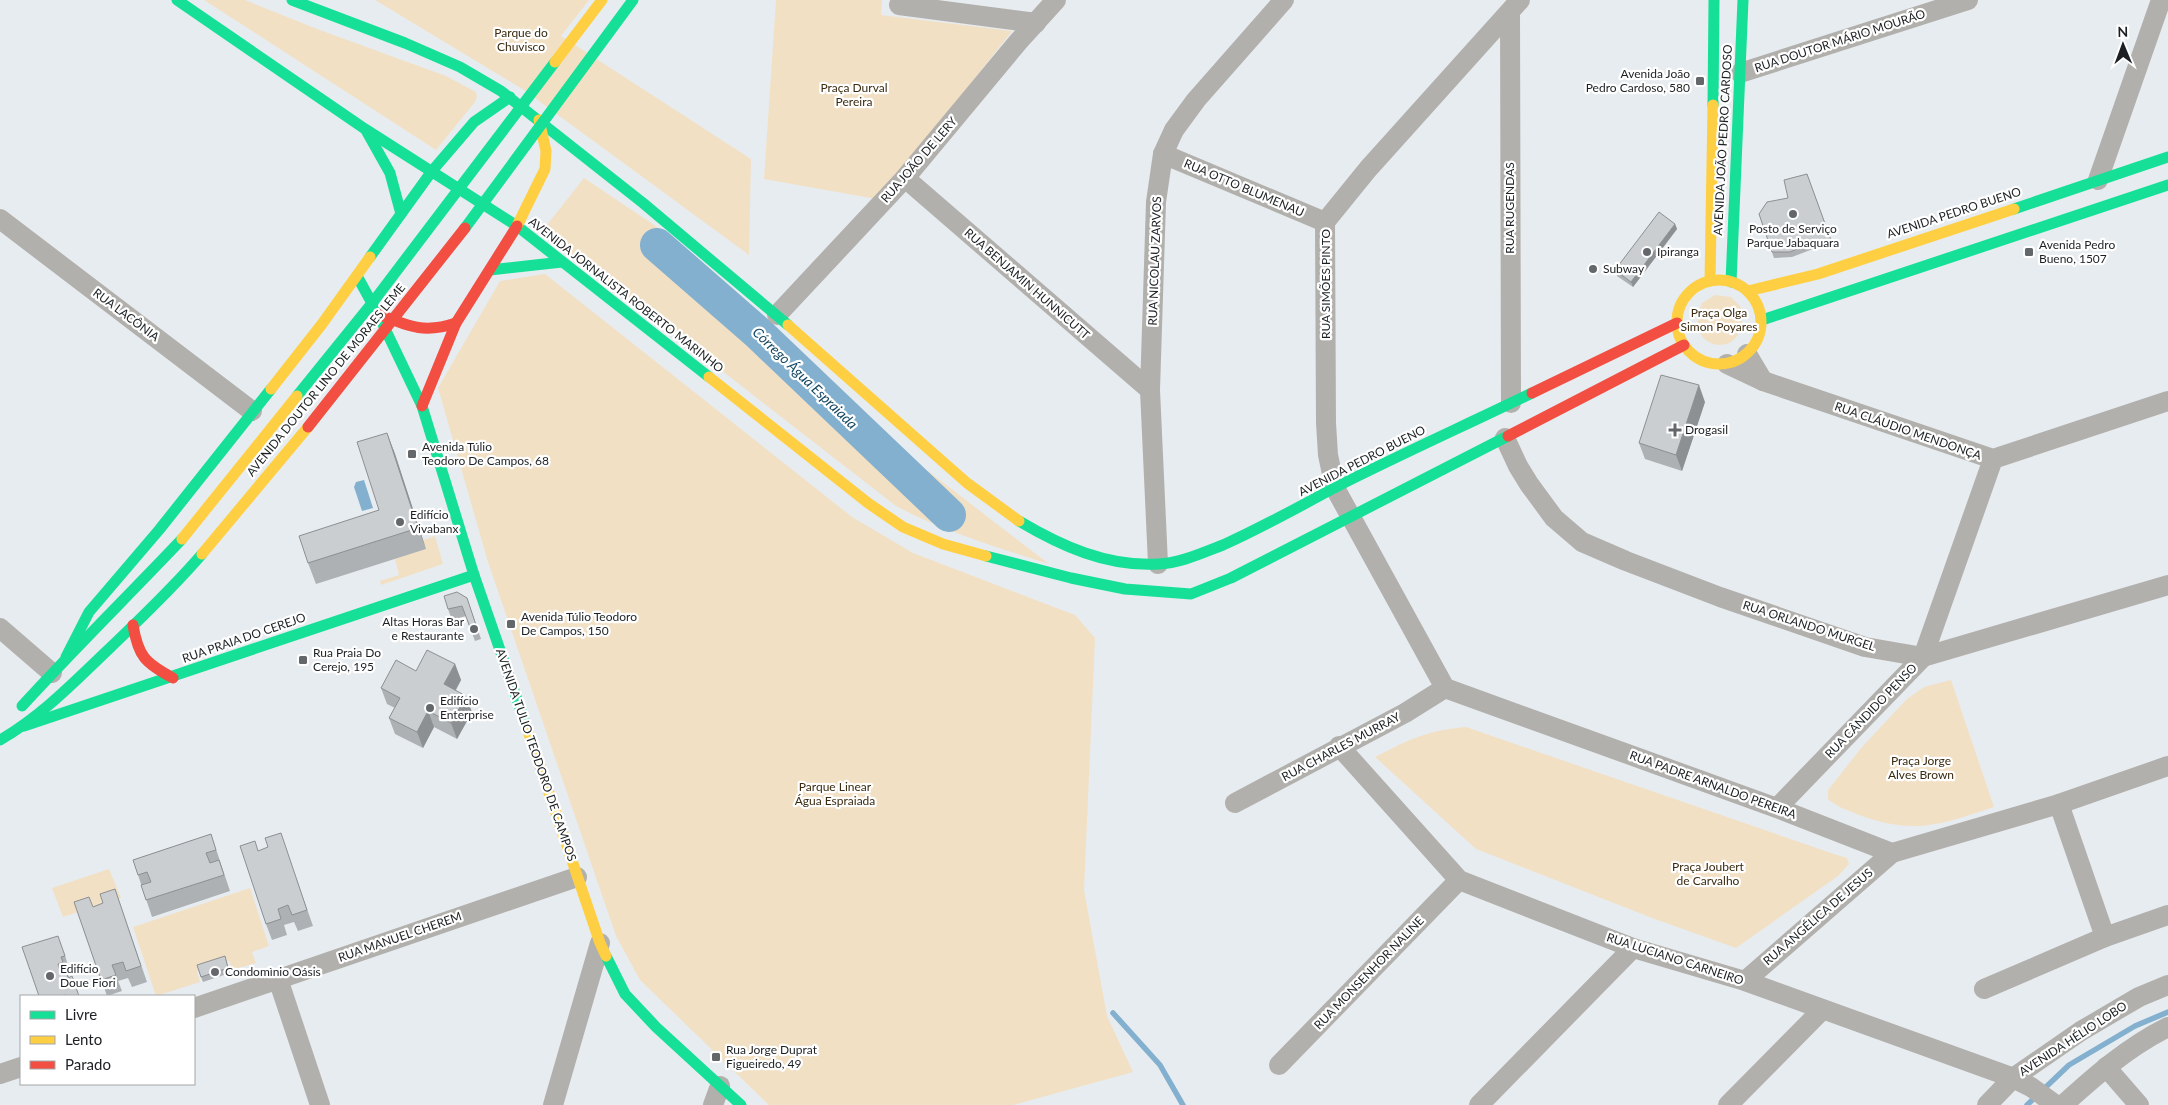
<svg xmlns="http://www.w3.org/2000/svg" width="2168" height="1105" font-family="Lato,sans-serif">
<style>
.green{fill:#f2e0c5}
.water{fill:#83b0ce}
.lines{fill:none;stroke-linecap:round;stroke-linejoin:round}
.stream{stroke:#83b0ce;stroke-width:5.5}
.river{stroke:#83b0ce;stroke-width:34}
.street{stroke:#b2b0ac;stroke-width:20}
.fast{stroke:#16e098;stroke-width:11}
.slow{stroke:#ffcf43;stroke-width:11}
.jam{stroke:#f24e42;stroke-width:11}
.fast-bridge{stroke:#16e098;stroke-width:11}
.slow-bridge{stroke:#ffcf43;stroke-width:11}
.jam-bridge{stroke:#f24e42;stroke-width:11}
.wall{fill:#aeb1b4}
.shaded-wall{fill:#8d9092}
.building{fill:#caced1;stroke:#8d9092}
.poi-dot{fill:#63676a;stroke:#fff;stroke-width:2}
.labels{text-anchor:middle;stroke-width:4.5;stroke-linejoin:round;paint-order:stroke}
.park-label{font-size:12px;fill:#3a2a0f;stroke:#fff}
.street-label{font-size:12px;fill:#1c2022;stroke:#fff}
.poi-label{font-size:12px;fill:#1c2022;stroke:#fff;text-anchor:start}
.water-label{font-size:14px;font-style:italic;fill:#154763;stroke:#fff}
</style>
<rect width="100%" height="100%" fill="#e7ecf0"/>
<g class="green">
<path d="M 204,0 L 245,0 L 317,29 L 446,76 L 476,92 L 477,97 L 475,102 L 436,150 Z"/>
<path d="M 375,0 L 589,0 L 561,36 L 751,159 L 749,255 L 524,90 Z"/>
<path d="M 776,0 L 882,0 L 881,15 L 1012,31 L 900,173 L 876,199 L 764,179 Z"/>
<path d="M 584,178 L 666,233 L 650,254 C 754,337 846,431 940,523 L 958,507 L 927,479 L 928,471 L 1049,564 C 996,547 945,532 896,506 L 542,231 Z"/>
<path d="M 545,274 L 852,517 L 913,553 L 1075,615 L 1095,638 L 1084,890 L 1107,1016 L 1133,1072 L 1013,1105 L 769,1105 L 640,980 L 616,936 L 488,562 L 438,388 L 500,281 Z"/>
<path d="M 1715,295 L 1731,297 L 1741,307 C 1752,363 1679,353 1702,303 Z"/>
<path d="M 435,536 L 443,564 L 381,585 L 380,581 L 399,575 L 395,559 L 425,549 L 423,540 Z"/>
<path d="M 1951,680 L 1994,807 C 1940,825 1914,835 1859,815 C 1847,810 1837,807 1828,799 L 1828,790 L 1862,747 L 1907,699 L 1924,687 Z"/>
<path d="M 1466,727 L 1837,855 L 1847,858 L 1849,864 L 1838,876 L 1736,948 L 1652,918 L 1476,849 L 1375,757 C 1408,740 1428,730 1466,727 Z"/>
<path d="M 109,869 L 121,898 L 63,917 L 52,888 Z"/>
<path d="M 250,888 L 269,946 L 252,952 L 256,963 L 232,970 L 229,961 L 197,971 L 200,982 L 156,996 L 133,927 Z"/>
</g>
<path class="water" d="M 364,480 L 373,508 L 362,511 L 354,487 L 356,482 Z"/>
<g class="lines">
<g class="stream">
<path d="M 1113,1013 L 1160,1065 L 1183,1105"/>
<path d="M 2027,1105 L 2069,1065 L 2135,1026 L 2168,1012"/>
</g>
<path class="river" d="M 657,245 L 758,333 L 949,515"/>
<g class="street">
<path d="M 1520,0 L 1368,169 L 1325,222 L 1326,423 L 1328,455 L 1335,488 L 1445,688 L 1777,808 L 1892,853 L 2059,804 L 2168,766"/>
<path d="M 899,5 L 1036,23"/>
<path d="M 1510,12 L 1511,403"/>
<path d="M 1740,73 L 1968,0"/>
<path d="M 1163,154 L 1325,222"/>
<path d="M 905,178 L 1150,390"/>
<path d="M 2098,180 L 2161,0"/>
<path d="M 0,219 L 252,411"/>
<path d="M 777,315 L 905,178 L 1018,42 L 1056,0"/>
<path d="M 1747,354 L 1763,381"/>
<path d="M 1727,364 L 1763,381 L 1993,459 L 2168,401"/>
<path d="M 1505,438 L 1518,466 L 1529,484 L 1554,518 L 1582,542 L 1626,561 L 1720,597 L 1865,647 L 1923,657 L 2168,585"/>
<path d="M 1158,564 L 1150,390 L 1156,202 L 1163,154 L 1174,130 L 1196,100 L 1284,0"/>
<path d="M 0,628 L 52,673"/>
<path d="M 1339,746 L 1459,880 L 1633,948 L 1745,981 L 2011,1077 L 2031,1087 L 2056,1105"/>
<path d="M 1235,803 L 1405,713 L 1445,688"/>
<path d="M 2059,804 L 2105,937"/>
<path d="M 1777,808 L 1923,657 L 1993,459"/>
<path d="M 278,979 L 320,1105"/>
<path d="M 1745,981 L 1892,853"/>
<path d="M 1984,989 L 2105,937 L 2168,915"/>
<path d="M 194,1008 L 577,877"/>
<path d="M 1279,1065 L 1459,880"/>
<path d="M 2106,1067 L 2139,1105"/>
<path d="M 0,1074 L 21,1067"/>
<path d="M 553,1105 L 600,943"/>
<path d="M 713,1105 L 720,1086"/>
<path d="M 1479,1105 L 1633,948"/>
<path d="M 1728,1105 L 1822,1010"/>
<path d="M 1987,1105 L 2013,1078 L 2081,1031 L 2139,997 L 2168,985"/>
<path d="M 2063,1105 C 2096,1075 2128,1047 2168,1027"/>
</g>
<g class="fast">
<path d="M 177,0 L 365,129 L 517,226 L 709,377"/>
<path d="M 292,0 L 405,43 L 460,67 L 501,91 L 643,203 L 788,325"/>
<path d="M 1713,105 L 1714,0"/>
<path d="M 367,132 L 390,173 L 401,214"/>
<path d="M 432,171 L 474,122 L 510,97"/>
<path d="M 2014,209 L 2168,157"/>
<path d="M 370,257 L 432,171"/>
<path d="M 490,270 L 562,262"/>
<path d="M 357,276 L 378,314 L 422,406 L 474,575 L 527,728"/>
<path d="M 1731,282 L 1743,0"/>
<path d="M 1762,320 L 2168,185"/>
<path d="M 1019,521 C 1061,546 1107,567 1158,564 C 1181,563 1202,553 1223,545 C 1261,528 1297,508 1334,488 C 1399,455 1466,425 1532,393"/>
<path d="M 986,556 L 1071,578 L 1125,589 L 1191,594 L 1231,578 L 1508,436"/>
<path d="M 66,657 L 89,612 L 159,530 L 271,389"/>
<path d="M 22,706 C 74,649 129,595 182,539"/>
<path d="M 24,726 L 474,575"/>
<path d="M 0,740 C 42,716 76,680 111,647 C 142,617 174,587 202,554"/>
<path d="M 606,956 L 625,994 L 656,1027 L 741,1105"/>
</g>
<g class="slow">
<path d="M 517,226 L 545,169 L 546,151 L 539,120"/>
<circle cx="1719" cy="322" r="42"/>
<path d="M 1710,281 L 1713,105"/>
<path d="M 1748,291 L 1818,274 L 2014,209"/>
<path d="M 788,325 L 967,483 L 1019,521"/>
<path d="M 709,377 L 868,503 L 903,527 L 943,544 L 986,556"/>
<path d="M 271,389 L 322,324 L 370,257"/>
<path d="M 527,728 L 600,943 L 606,956"/>
</g>
<g class="jam">
<path d="M 378,314 C 408,326 424,334 456,323"/>
<path d="M 1532,393 L 1677,323"/>
<path d="M 422,406 L 456,323 L 517,226"/>
<path d="M 1508,436 L 1684,345"/>
<path d="M 133,625 C 138,656 145,663 173,678"/>
</g>
<g class="fast-bridge">
<path d="M 465,228 L 633,0"/>
<path d="M 297,396 L 373,302 L 555,62"/>
</g>
<g class="slow-bridge">
<path d="M 555,62 L 602,0"/>
<path d="M 182,539 L 297,396"/>
<path d="M 202,554 L 308,427"/>
</g>
<path class="jam-bridge" d="M 308,427 L 465,228"/>
</g>
<g class="wall">
<path d="M 1807,174 L 1833,246 L 1813,249 L 1792,257 L 1774,258 L 1759,214 L 1788,198 Z"/>
<path d="M 1675,224 L 1677,229 L 1633,287 L 1617,276 L 1615,270 Z"/>
<path d="M 1705,402 L 1682,471 L 1645,459 L 1639,443 Z"/>
<path d="M 387,433 L 395,454 L 426,549 L 316,584 L 308,563 L 379,510 Z"/>
<path d="M 467,598 L 481,639 L 475,641 L 466,616 L 452,620 L 448,609 Z"/>
<path d="M 455,664 L 461,680 L 456,690 L 472,712 L 457,739 L 434,727 L 423,748 L 395,734 L 389,718 L 395,708 L 387,704 L 381,688 L 416,671 Z"/>
<path d="M 211,834 L 230,891 L 152,917 L 133,860 Z"/>
<path d="M 286,849 L 313,926 L 298,931 L 294,922 L 284,925 L 287,935 L 272,940 L 266,924 L 258,851 Z"/>
<path d="M 115,889 L 147,982 L 132,987 L 128,978 L 118,981 L 122,991 L 107,996 L 74,902 L 93,907 L 103,903 Z"/>
<path d="M 64,952 L 70,972 L 67,973 L 69,977 L 79,996 L 39,996 Z"/>
<path d="M 225,956 L 230,973 L 203,982 L 201,977 Z"/>
</g>
<g class="shaded-wall">
<path d="M 1675,224 L 1677,229 L 1633,287 L 1631,282 Z"/>
<path d="M 1699,385 L 1705,402 L 1682,471 L 1676,455 Z"/>
<path d="M 387,433 L 395,454 L 426,549 L 418,528 Z"/>
<path d="M 455,664 L 461,680 L 450,700 L 444,684 Z"/>
<path d="M 466,696 L 472,712 L 457,739 L 451,723 Z"/>
<path d="M 428,711 L 434,727 L 423,748 L 417,732 Z"/>
</g>
<g class="building">
<path d="M 1807,174 L 1831,240 L 1811,243 L 1790,252 L 1772,252 L 1759,214 L 1767,202 L 1788,198 L 1784,180 Z"/>
<path d="M 1659,212 L 1675,224 L 1631,282 L 1615,270 Z"/>
<path d="M 1661,375 L 1699,385 L 1676,455 L 1639,443 Z"/>
<path d="M 387,433 L 418,528 L 308,563 L 299,536 L 379,510 L 357,442 Z"/>
<path d="M 457,592 L 467,598 L 477,628 L 471,630 L 462,606 L 448,609 L 444,596 Z"/>
<path d="M 427,650 L 455,664 L 444,684 L 466,696 L 451,723 L 428,711 L 417,732 L 389,718 L 400,698 L 381,688 L 396,660 L 416,671 Z"/>
<path d="M 281,833 L 307,910 L 292,915 L 288,905 L 278,909 L 281,919 L 266,924 L 240,846 L 255,841 L 258,851 L 268,847 L 265,838 Z"/>
<path d="M 211,834 L 216,850 L 206,853 L 210,863 L 219,860 L 224,875 L 146,900 L 141,885 L 151,882 L 147,872 L 138,875 L 133,860 Z"/>
<path d="M 115,889 L 141,966 L 126,971 L 123,962 L 112,965 L 116,975 L 101,980 L 74,902 L 89,897 L 93,907 L 103,903 L 100,894 Z"/>
<path d="M 58,936 L 65,956 L 61,957 L 63,962 L 58,964 L 61,974 L 67,972 L 68,978 L 72,976 L 79,996 L 67,996 L 66,995 L 62,996 L 39,996 L 22,947 Z"/>
<path d="M 225,956 L 228,968 L 201,977 L 197,965 Z"/>
</g>
<g class="poi-dot">
<rect x="1695" y="76" width="10" height="10" rx="2.5"/>
<circle cx="1793" cy="214" r="5"/>
<circle cx="1647" cy="252" r="5"/>
<rect x="2024" y="247" width="10" height="10" rx="2.5"/>
<circle cx="1593" cy="269" r="5"/>
<path d="M1672.5 422.5h5v5h5v5h-5v5h-5v-5h-5v-5h5z"/>
<rect x="407" y="449" width="10" height="10" rx="2.5"/>
<circle cx="400" cy="522" r="5"/>
<rect x="506" y="619" width="10" height="10" rx="2.5"/>
<circle cx="474" cy="629" r="5"/>
<rect x="298" y="655" width="10" height="10" rx="2.5"/>
<circle cx="430" cy="708" r="5"/>
<circle cx="215" cy="972" r="5"/>
<circle cx="50" cy="976" r="5"/>
<rect x="711" y="1052" width="10" height="10" rx="2.5"/>
</g>
<g class="labels">
<g class="park-label">
<text x="521" y="37">Parque do<tspan x="521" dy="14">Chuvisco</tspan></text>
<text x="854" y="92">Praça Durval<tspan x="854" dy="14">Pereira</tspan></text>
<text x="1719" y="317">Praça Olga<tspan x="1719" dy="14">Simon Poyares</tspan></text>
<text x="1921" y="765">Praça Jorge<tspan x="1921" dy="14">Alves Brown</tspan></text>
<text x="835" y="791">Parque Linear<tspan x="835" dy="14">Água Espraiada</tspan></text>
<text x="1708" y="871">Praça Joubert<tspan x="1708" dy="14">de Carvalho</tspan></text>
</g>
<g class="street-label">
<text transform="translate(1840 41) rotate(-18)" y="4">RUA DOUTOR MÁRIO MOURÃO</text>
<text transform="translate(1723 140) rotate(-87)" y="4">AVENIDA JOÃO PEDRO CARDOSO</text>
<text transform="translate(919 160) rotate(-49)" y="4">RUA JOÃO DE LERY</text>
<text transform="translate(1244 188) rotate(23)" y="4">RUA OTTO BLUMENAU</text>
<text transform="translate(1510 208) rotate(-90)" y="4">RUA RUGENDAS</text>
<text transform="translate(1954 213) rotate(-18)" y="4">AVENIDA PEDRO BUENO</text>
<text transform="translate(1155 261) rotate(-88)" y="4">RUA NICOLAU ZARVOS</text>
<text transform="translate(1027 284) rotate(41)" y="4">RUA BENJAMIN HUNNICUTT</text>
<text transform="translate(1326 284) rotate(-90)" y="4">RUA SIMÕES PINTO</text>
<text transform="translate(626 295) rotate(38)" y="4">AVENIDA JORNALISTA ROBERTO MARINHO</text>
<text transform="translate(126 315) rotate(37)" y="4">RUA LACÔNIA</text>
<text transform="translate(326 380) rotate(-51)" y="4">AVENIDA DOUTOR LINO DE MORAES LEME</text>
<text transform="translate(1908 431) rotate(19)" y="4">RUA CLÁUDIO MENDONÇA</text>
<text transform="translate(1362 461) rotate(-27)" y="4">AVENIDA PEDRO BUENO</text>
<text transform="translate(1809 626) rotate(18)" y="4">RUA ORLANDO MURGEL</text>
<text transform="translate(244 638) rotate(-19)" y="4">RUA PRAIA DO CEREJO</text>
<text transform="translate(1871 711) rotate(-46)" y="4">RUA CÂNDIDO PENSO</text>
<text transform="translate(1341 747) rotate(-28)" y="4">RUA CHARLES MURRAY</text>
<text transform="translate(536 755) rotate(71)" y="4">AVENIDA TULIO TEODORO DE CAMPOS</text>
<text transform="translate(1713 785) rotate(20)" y="4">RUA PADRE ARNALDO PEREIRA</text>
<text transform="translate(1818 917) rotate(-41)" y="4">RUA ANGÉLICA DE JESUS</text>
<text transform="translate(400 937) rotate(-19)" y="4">RUA MANUEL CHEREM</text>
<text transform="translate(1675 959) rotate(18)" y="4">RUA LUCIANO CARNEIRO</text>
<text transform="translate(1369 973) rotate(-46)" y="4">RUA MONSENHOR NALINE</text>
<text transform="translate(2073 1039) rotate(-33)" y="4">AVENIDA HÉLIO LOBO</text>
</g>
<g class="poi-label">
<text x="1690" y="78" text-anchor="end">Avenida João<tspan x="1690" dy="14">Pedro Cardoso, 580</tspan></text>
<text x="1793" y="233" text-anchor="middle">Posto de Serviço<tspan x="1793" dy="14">Parque Jabaquara</tspan></text>
<text x="2039" y="249">Avenida Pedro<tspan x="2039" dy="14">Bueno, 1507</tspan></text>
<text x="1657" y="256">Ipiranga</text>
<text x="1603" y="273">Subway</text>
<text x="1685" y="434">Drogasil</text>
<text x="422" y="451">Avenida Túlio<tspan x="422" dy="14">Teodoro De Campos, 68</tspan></text>
<text x="410" y="519">Edifício<tspan x="410" dy="14">Vivabanx</tspan></text>
<text x="521" y="621">Avenida Túlio Teodoro<tspan x="521" dy="14">De Campos, 150</tspan></text>
<text x="464" y="626" text-anchor="end">Altas Horas Bar<tspan x="464" dy="14">e Restaurante</tspan></text>
<text x="313" y="657">Rua Praia Do<tspan x="313" dy="14">Cerejo, 195</tspan></text>
<text x="440" y="705">Edifício<tspan x="440" dy="14">Enterprise</tspan></text>
<text x="60" y="973">Edifício<tspan x="60" dy="14">Doue Fiori</tspan></text>
<text x="225" y="976">Condomìnio Oásis</text>
<text x="726" y="1054">Rua Jorge Duprat<tspan x="726" dy="14">Figueiredo, 49</tspan></text>
</g>
<g class="water-label">
<text transform="translate(805 378) rotate(44)" y="5">Córrego Água Espraiada</text>
</g>
</g>
<rect x="20" y="995" width="175" height="90" fill="#ffffff" stroke="#a4a6a7"/>
<rect x="30" y="1011" width="25" height="8" fill="#16e098" stroke="#a4a6a7"/>
<text x="65" y="1020" font-size="15" fill="#1c2022">Livre</text>
<rect x="30" y="1036" width="25" height="8" fill="#ffcf43" stroke="#a4a6a7"/>
<text x="65" y="1045" font-size="15" fill="#1c2022">Lento</text>
<rect x="30" y="1061" width="25" height="8" fill="#f24e42" stroke="#a4a6a7"/>
<text x="65" y="1070" font-size="15" fill="#1c2022">Parado</text>
<g transform="translate(2123 45) rotate(359)" stroke="#ffffff" stroke-width="4" paint-order="stroke">
<path d="M0-4L9 19L0 12L-9 19Z" fill="#1c2022"/>
<text y="-8" font-size="14" font-weight="bold" text-anchor="middle" fill="#1c2022">N</text>
</g>
</svg>
